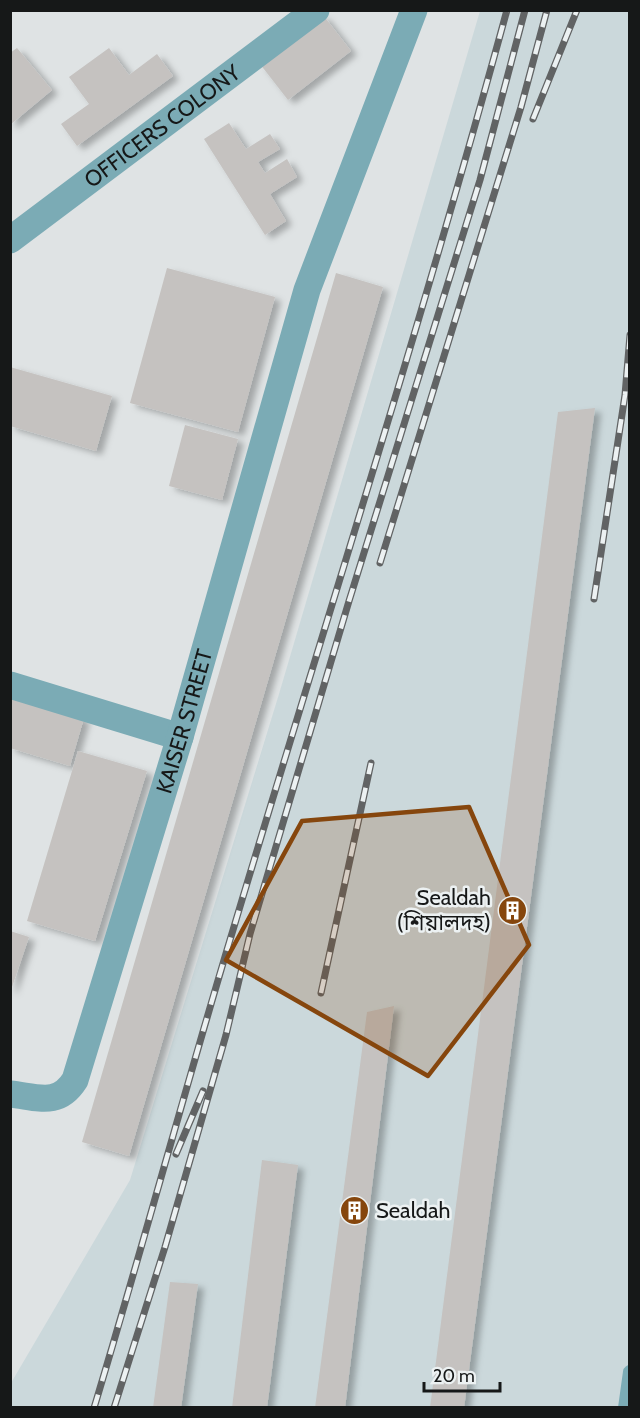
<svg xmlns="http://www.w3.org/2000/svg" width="640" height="1418" font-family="Cabin,'Noto Sans Bengali',sans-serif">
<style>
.built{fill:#cbd8db}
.building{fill:#c5c2c0;filter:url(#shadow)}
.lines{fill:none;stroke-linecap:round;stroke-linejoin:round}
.service{stroke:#7babb5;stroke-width:14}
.minor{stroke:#7babb5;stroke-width:27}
.rail-casing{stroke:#616364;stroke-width:7}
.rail{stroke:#ecf1f2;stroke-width:4.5;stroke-dasharray:14;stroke-linecap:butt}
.marked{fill:#86460d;fill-opacity:0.2;stroke:#86460d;stroke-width:4.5;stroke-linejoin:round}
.labels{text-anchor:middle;stroke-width:5;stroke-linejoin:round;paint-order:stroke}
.street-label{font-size:22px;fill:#161818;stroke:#ecf1f2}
.poi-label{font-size:22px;fill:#161818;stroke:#ecf1f2;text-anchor:end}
</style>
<defs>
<filter id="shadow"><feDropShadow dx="6" dy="4" stdDeviation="3" flood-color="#0004"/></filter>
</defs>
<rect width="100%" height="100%" fill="#dfe3e4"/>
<path class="built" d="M 480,11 L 629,11 L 629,1407 L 11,1408 L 11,1383 L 130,1180 L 279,694 Z"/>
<g class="building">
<path d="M 323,15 L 351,51 L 288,100 L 260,64 Z"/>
<path d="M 17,48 L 52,90 L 10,125 L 10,53 Z"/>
<path d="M 109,48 L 129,75 L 157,54 L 173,76 L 77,146 L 61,124 L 89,104 L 69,77 Z"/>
<path d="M 229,123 L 246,149 L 270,134 L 280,149 L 258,162 L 265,173 L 287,159 L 297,177 L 270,194 L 286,221 L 265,235 L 204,139 Z"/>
<path d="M 167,268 L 275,297 L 238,432 L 130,403 Z"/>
<path d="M 336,273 L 383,287 L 129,1156 L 82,1142 Z"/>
<path d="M 10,367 L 112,396 L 96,451 L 10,426 Z"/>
<path d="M 595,408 L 464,1408 L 430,1408 L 558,412 Z"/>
<path d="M 185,425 L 238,439 L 222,500 L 169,486 Z"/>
<path d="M 10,696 L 84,718 L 70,766 L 10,748 Z"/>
<path d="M 78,751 L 147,771 L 95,941 L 27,921 Z"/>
<path d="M 10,931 L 29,937 L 11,990 L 10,990 Z"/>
<path d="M 394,1006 L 345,1408 L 315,1408 L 367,1012 Z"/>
<path d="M 262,1160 L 298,1165 L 267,1408 L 232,1408 Z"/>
<path d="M 170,1282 L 198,1284 L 181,1408 L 153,1408 Z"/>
</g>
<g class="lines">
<path class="service" d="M 625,1408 L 630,1372"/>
<g class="minor">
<path id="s1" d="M 10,240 L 316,10"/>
<path d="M 10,685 L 180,737"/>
<path id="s2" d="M 10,1094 C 38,1097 58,1107 75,1080 L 180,737 L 307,290 L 414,10"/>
</g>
<defs>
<g id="rail">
<path d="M 533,119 L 577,10"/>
<path d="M 380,563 L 521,107 L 547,10"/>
<path d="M 594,599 L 625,395 L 630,335"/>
<path d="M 321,993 L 371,763"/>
<path d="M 176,1154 L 203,1091"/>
<path d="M 94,1408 C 142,1249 185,1089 233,930 C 325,623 423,319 507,10"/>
<path d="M 114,1408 L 165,1247 L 226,1035 L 250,934 L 349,601 L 480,180 L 525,10"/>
</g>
</defs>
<use href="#rail" class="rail-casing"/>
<use href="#rail" class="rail"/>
</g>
<path class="marked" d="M 469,807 L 529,945 L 428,1076 L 226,960 L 302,821 Z"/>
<defs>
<symbol id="building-disc" viewBox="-11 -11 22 22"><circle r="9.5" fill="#86460d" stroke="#ecf1f2"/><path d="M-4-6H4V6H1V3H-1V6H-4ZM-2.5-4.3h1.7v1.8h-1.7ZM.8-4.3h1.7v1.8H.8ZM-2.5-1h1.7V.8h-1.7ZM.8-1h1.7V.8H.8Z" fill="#fff"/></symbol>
</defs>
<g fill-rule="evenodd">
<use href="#building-disc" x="496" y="894" width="33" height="33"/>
<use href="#building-disc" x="338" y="1194" width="33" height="33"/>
</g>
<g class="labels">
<g class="street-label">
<text dy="8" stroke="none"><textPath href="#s1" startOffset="190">OFFICERS COLONY</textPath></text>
<text dy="8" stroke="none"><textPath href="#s2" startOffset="447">KAISER STREET</textPath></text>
</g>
<g class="poi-label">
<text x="491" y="905">Sealdah<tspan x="491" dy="25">(শিয়ালদহ)</tspan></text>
<text x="376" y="1218" text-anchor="start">Sealdah</text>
</g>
</g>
<rect width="640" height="1418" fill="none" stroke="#161818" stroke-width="24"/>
<path d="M424 1382v9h76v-9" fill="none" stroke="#161818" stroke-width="3"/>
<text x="433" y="1382" font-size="18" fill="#161818" stroke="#ecf1f2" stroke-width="4.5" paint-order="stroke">20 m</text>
</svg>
